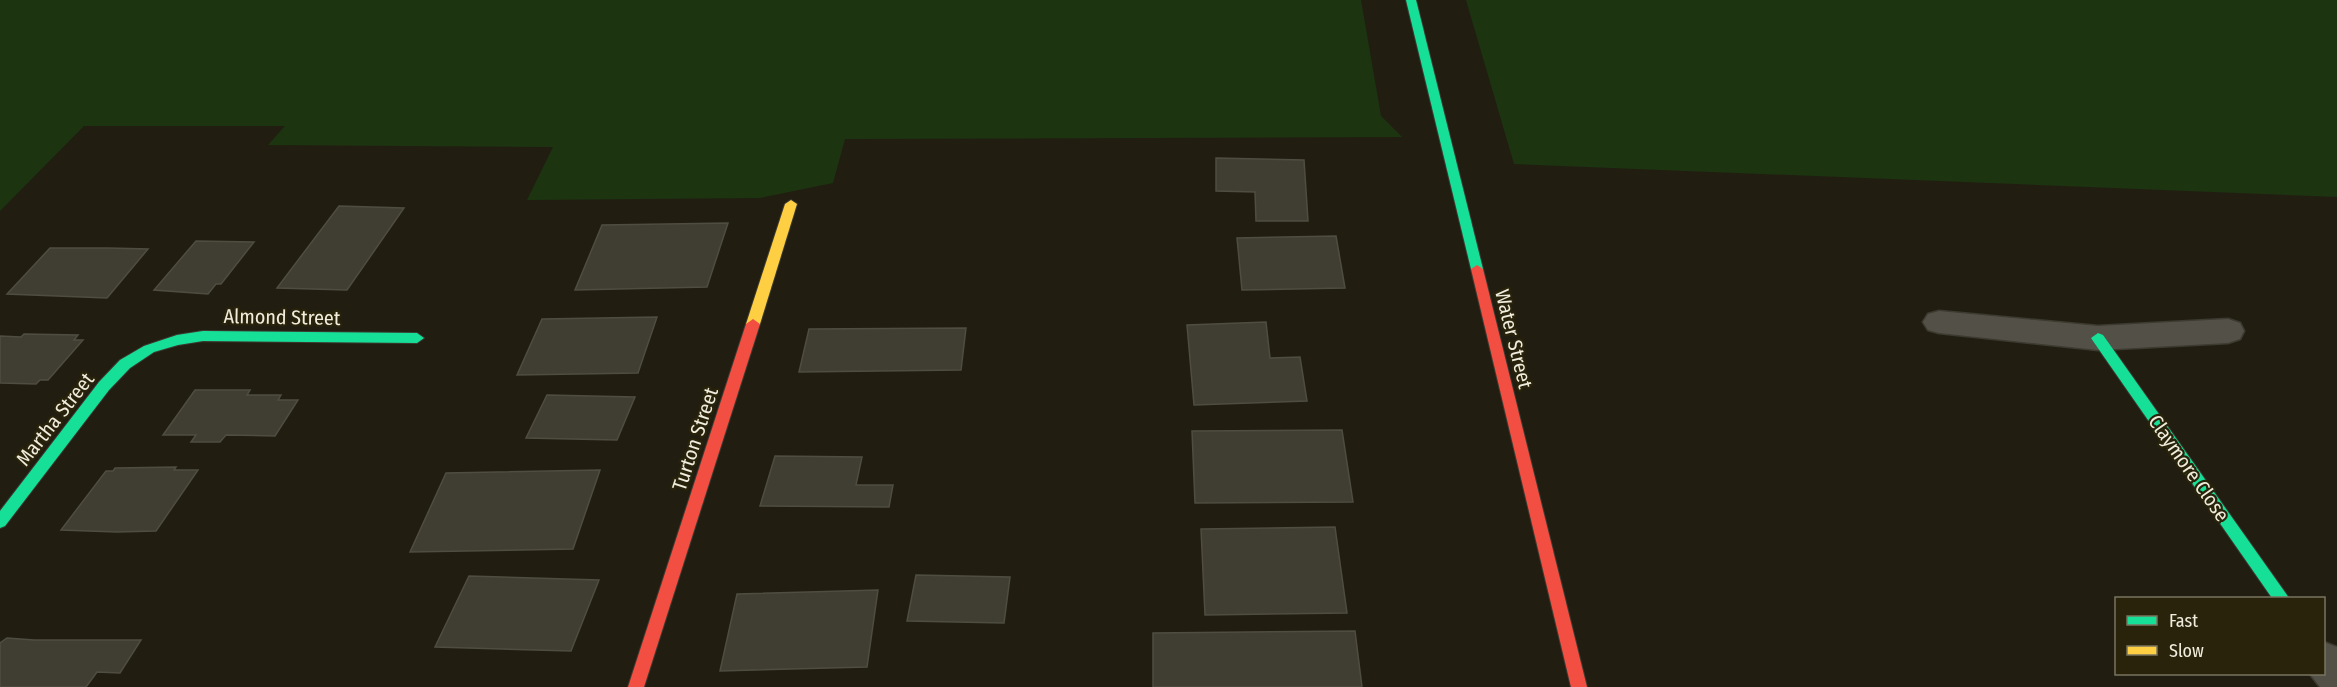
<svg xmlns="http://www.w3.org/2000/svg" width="2337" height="687" font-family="'Fira Sans Condensed',sans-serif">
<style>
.green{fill:#1d3411}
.building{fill:#403e32;stroke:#4f4d41;stroke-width:1.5}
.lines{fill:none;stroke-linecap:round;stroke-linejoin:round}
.street-casing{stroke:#3c3a31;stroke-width:3}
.fast-casing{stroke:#3c3a31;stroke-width:2}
.slow-casing{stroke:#3c3a31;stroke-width:2}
.jam-casing{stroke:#3c3a31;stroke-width:2}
.street{fill:#535147;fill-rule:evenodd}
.fast{fill:#16e098;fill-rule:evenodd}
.slow{fill:#ffcf43;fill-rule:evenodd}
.jam{fill:#f24e42;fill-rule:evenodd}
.labels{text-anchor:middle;stroke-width:4.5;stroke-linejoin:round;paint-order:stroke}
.street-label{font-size:20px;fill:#f0edde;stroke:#28230a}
</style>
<rect width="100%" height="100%" fill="#211e11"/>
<g class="green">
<path d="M 0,0 L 1361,0 L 1381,116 L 1402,137 L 845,139 L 833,183 L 760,198 L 527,200 L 553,147 L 268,145 L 285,126 L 84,126 L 0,211 Z"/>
<path d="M 1466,0 L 2337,0 L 2337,197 L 1514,164 Z"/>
</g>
<g class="building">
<path d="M 1216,158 L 1304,160 L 1308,221 L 1256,221 L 1255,192 L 1216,191 Z"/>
<path d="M 339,206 L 404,208 L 347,290 L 277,288 Z"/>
<path d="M 728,223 L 707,287 L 575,290 L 602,225 Z"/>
<path d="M 1336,236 L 1345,288 L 1242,290 L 1237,238 Z"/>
<path d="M 196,241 L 254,242 L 221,284 L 216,284 L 208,294 L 154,290 Z"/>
<path d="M 50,248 L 108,248 L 148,249 L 107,298 L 7,294 Z"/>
<path d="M 657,317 L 638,373 L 517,375 L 542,319 Z"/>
<path d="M 1266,322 L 1270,358 L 1300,357 L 1307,401 L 1194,405 L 1187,325 Z"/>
<path d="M 966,328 L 961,370 L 799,372 L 809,329 Z"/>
<path d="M 24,334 L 78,335 L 74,340 L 83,340 L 48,380 L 40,380 L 36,384 L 0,383 L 0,336 L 21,337 Z"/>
<path d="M 195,390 L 250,390 L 247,395 L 281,395 L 278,400 L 298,400 L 275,436 L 226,435 L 220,442 L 191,442 L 196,435 L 163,435 Z"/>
<path d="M 547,395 L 635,397 L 617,440 L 526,438 Z"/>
<path d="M 1342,430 L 1353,502 L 1195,503 L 1192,431 Z"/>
<path d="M 775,456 L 862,457 L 856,485 L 893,485 L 889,507 L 760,506 Z"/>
<path d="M 176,467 L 174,470 L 198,470 L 156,531 L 117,532 L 61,530 L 106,471 L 113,471 L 115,468 Z"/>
<path d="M 600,470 L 573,549 L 410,552 L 446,473 Z"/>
<path d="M 1335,527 L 1347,613 L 1205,615 L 1201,529 Z"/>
<path d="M 916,575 L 1010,577 L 1004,623 L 907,621 Z"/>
<path d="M 469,576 L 599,580 L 571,651 L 435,647 Z"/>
<path d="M 878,590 L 867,667 L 720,671 L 737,594 Z"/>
<path d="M 1355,631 L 1362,687 L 1153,687 L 1153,633 Z"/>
<path d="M 7,638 L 34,640 L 141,640 L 120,673 L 97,672 L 86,687 L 0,687 L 0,643 Z"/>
</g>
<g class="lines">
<defs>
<g id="street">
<path d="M 1939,311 L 2098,326 L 2228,319 L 2240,323 L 2244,331 L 2240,339 L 2228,343 L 2098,350 L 1939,333 L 1928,330 L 1923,322 L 1928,314 Z"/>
<path d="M 2324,642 L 2337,647 L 2337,687 L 2320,687 L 2310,674 L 2324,674 Z"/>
</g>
<g id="fast">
<path d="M 1406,0 L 1416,0 L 1483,269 L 1477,273 L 1471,269 Z"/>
<path d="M 203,331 L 417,333 L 424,338 L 417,343 L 203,341 L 178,345 L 154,352 L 130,368 L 109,390 L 5,526 L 0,528 L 0,511 L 99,382 L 120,360 L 144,346 L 177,335 Z"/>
<path d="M 2098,333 L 2103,335 L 2289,598 L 2272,598 L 2093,341 L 2091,338 Z"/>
</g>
<path id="slow" d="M 791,200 L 797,204 L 760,324 L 758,327 L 748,327 L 746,324 L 785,204 Z"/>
<g id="jam">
<path d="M 1477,265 L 1483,269 L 1587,687 L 1571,687 L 1471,269 Z"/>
<path d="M 753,319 L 760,324 L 644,687 L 628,687 L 746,324 Z"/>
</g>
</defs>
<use href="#street" class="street-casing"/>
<use href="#fast" class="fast-casing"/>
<use href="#slow" class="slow-casing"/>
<use href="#jam" class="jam-casing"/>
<use href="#street" class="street"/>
<use href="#fast" class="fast"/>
<use href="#slow" class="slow"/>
<use href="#jam" class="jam"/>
</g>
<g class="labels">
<g class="street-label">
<text transform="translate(282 317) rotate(1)" y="7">Almond Street</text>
<text transform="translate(1514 339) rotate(76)" y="7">Water Street</text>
<text transform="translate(55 419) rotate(-52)" y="7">Martha Street</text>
<text transform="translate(695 439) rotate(-72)" y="7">Turton Street</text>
<text transform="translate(2189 468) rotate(55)" y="7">Claymore Close</text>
</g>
</g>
<rect x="2115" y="597" width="210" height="78" fill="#28230a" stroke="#78745f" stroke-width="1.5"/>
<rect x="2127" y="616" width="30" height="9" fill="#16e098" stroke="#78745f" stroke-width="1.5"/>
<text x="2169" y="627" font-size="18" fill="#f0edde">Fast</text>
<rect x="2127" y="646" width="30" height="9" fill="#ffcf43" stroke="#78745f" stroke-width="1.5"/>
<text x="2169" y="657" font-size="18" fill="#f0edde">Slow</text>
</svg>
